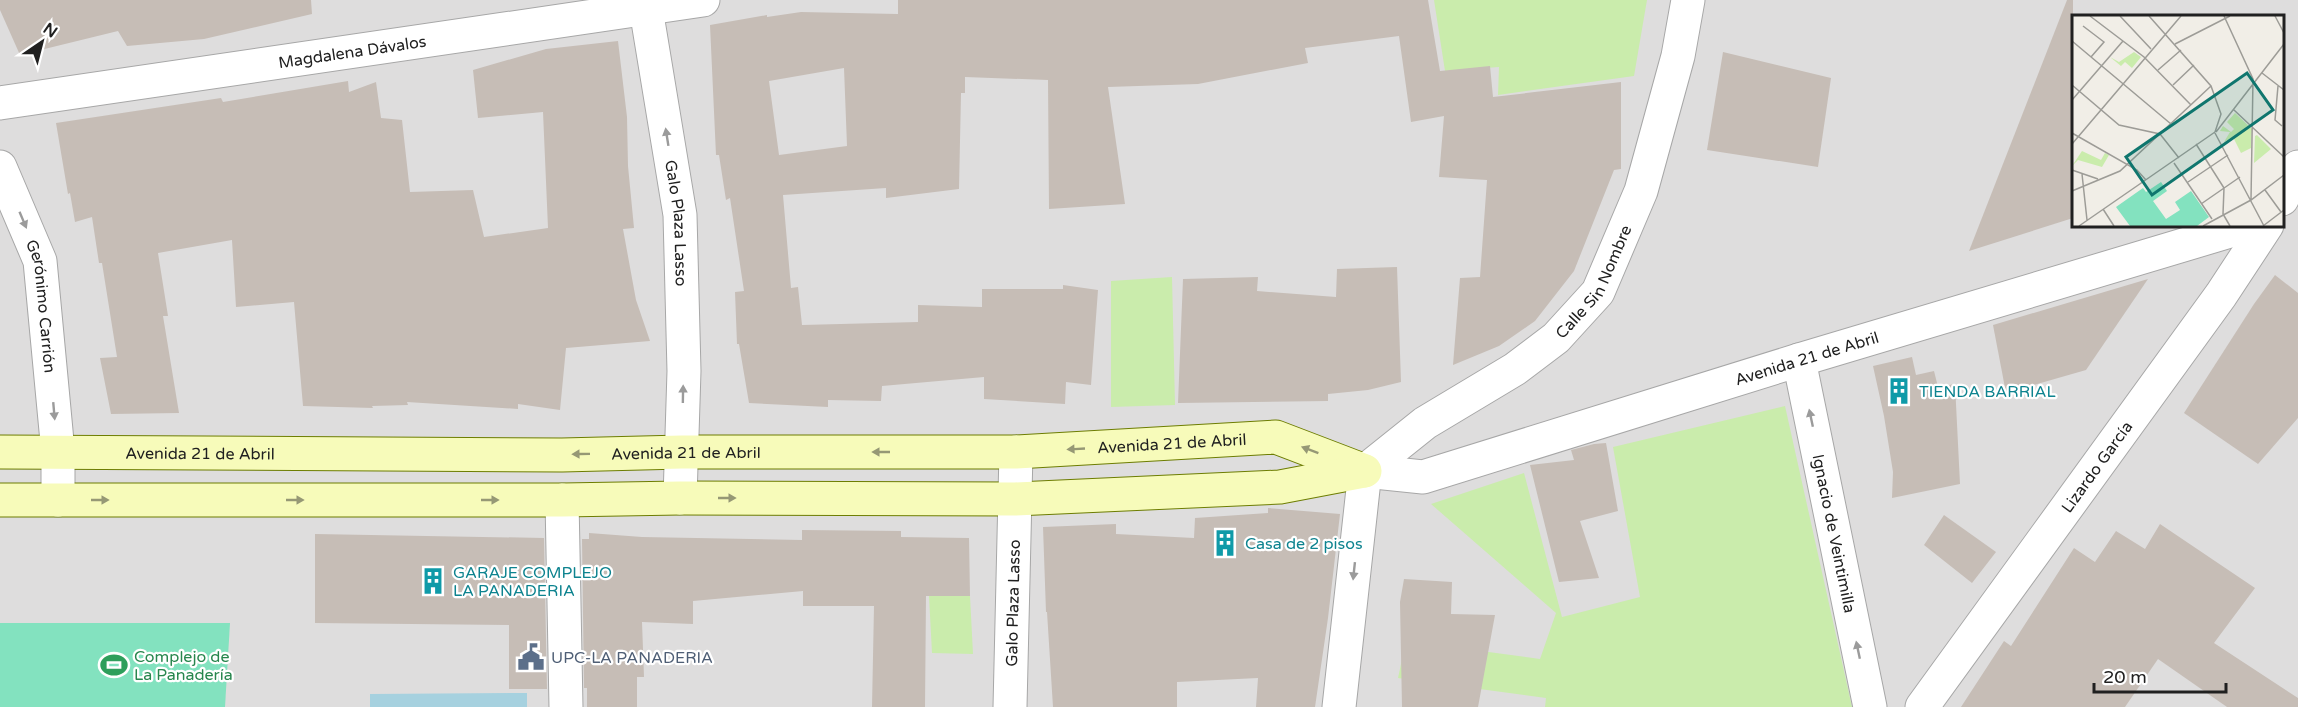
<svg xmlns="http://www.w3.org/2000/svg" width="2298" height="707" font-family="'Varela Round',sans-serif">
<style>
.residential{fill:#dedddd;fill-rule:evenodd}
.grass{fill:#caecac}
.pitch{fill:#83e2bf}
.water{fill:#a6d1df}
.building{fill:#c6bdb6;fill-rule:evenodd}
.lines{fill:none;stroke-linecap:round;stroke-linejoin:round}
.minor-casing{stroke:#a7a7a7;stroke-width:35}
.secondary-casing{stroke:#6d7d02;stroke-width:35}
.minor{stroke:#fff;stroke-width:33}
.secondary{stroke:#f7fbba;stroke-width:33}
.oneway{fill:#9b9b9b}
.oneway2{fill:#969875}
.labels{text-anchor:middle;stroke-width:4.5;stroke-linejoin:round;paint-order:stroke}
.street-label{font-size:16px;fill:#202020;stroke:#fff}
.culture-label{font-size:16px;fill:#0d838f;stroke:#fff;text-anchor:start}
.leisure-label{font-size:16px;fill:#27864d;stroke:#fff;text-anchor:start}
.service-label{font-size:16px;fill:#4e5e75;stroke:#fff;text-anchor:start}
.inset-road{fill:none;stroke:#9d9c97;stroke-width:1.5}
.view{fill:#0f766e;fill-opacity:0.15;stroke:#0f766e;stroke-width:3}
.inset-edge{fill:none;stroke:#202020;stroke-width:3}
</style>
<rect width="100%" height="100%" fill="#f1eee7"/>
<path class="residential" d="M 0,0 L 2298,0 L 2298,707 L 0,707 ZM 2073,16 L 2282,16 L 2282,225 L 2073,225 Z"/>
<g class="grass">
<path d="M 1434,0 L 1647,0 L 1634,76 L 1498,95 L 1499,67 L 1445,71 Z"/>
<path d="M 1172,277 L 1175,405 L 1111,407 L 1111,281 Z"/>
<path d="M 1785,406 L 1852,707 L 1545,707 L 1546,698 L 1398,678 L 1406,641 L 1540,659 L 1556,613 L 1431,504 L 1524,473 L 1562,617 L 1640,597 L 1613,447 Z"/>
<path d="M 929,596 L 970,596 L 973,654 L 932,653 Z"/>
</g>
<path class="pitch" d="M 0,623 L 230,623 L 225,707 L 0,707 Z"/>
<path class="water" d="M 527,693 L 527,707 L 370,707 L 370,694 Z"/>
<g class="building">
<path d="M 0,0 L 311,0 L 312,14 L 204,39 L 127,46 L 118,31 L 20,55 L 0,10 Z"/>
<path d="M 898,0 L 1428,0 L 1440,71 L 1490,66 L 1493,97 L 1621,82 L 1621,169 L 1614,170 L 1574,271 L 1535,321 L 1499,346 L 1453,365 L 1460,278 L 1480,277 L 1487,180 L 1439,177 L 1444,116 L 1411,122 L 1399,36 L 1305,48 L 1308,63 L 1198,84 L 1108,87 L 1125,204 L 1049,209 L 1048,80 L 965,77 L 965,93 L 961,93 L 959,189 L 886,198 L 886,188 L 783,195 L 791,288 L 798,287 L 802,325 L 918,322 L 918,305 L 982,307 L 982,289 L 1063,289 L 1063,285 L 1098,290 L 1091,385 L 1066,382 L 1065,404 L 984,399 L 984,377 L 882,386 L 881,401 L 828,400 L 828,407 L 749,403 L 739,344 L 737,344 L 735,292 L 744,291 L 730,198 L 726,200 L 719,155 L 716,155 L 710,25 L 767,15 L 767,17 L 801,12 L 898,14 ZM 844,68 L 847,146 L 779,155 L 769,81 Z"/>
<path d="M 2067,0 L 2073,0 L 2073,218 L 1969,251 Z"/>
<path d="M 618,41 L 627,117 L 628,166 L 634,228 L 623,229 L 636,300 L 650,341 L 566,348 L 560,410 L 518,404 L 518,409 L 407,402 L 408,405 L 372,406 L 373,408 L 303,406 L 294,302 L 236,307 L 232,240 L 158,253 L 168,316 L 163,316 L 179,413 L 111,414 L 100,358 L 117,357 L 102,263 L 99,263 L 92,217 L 75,222 L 70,193 L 68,194 L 56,123 L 221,98 L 223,102 L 348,81 L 349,92 L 376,82 L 381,118 L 402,120 L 410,192 L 473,190 L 484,237 L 548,228 L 543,112 L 478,118 L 473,70 L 546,49 Z"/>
<path d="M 1723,52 L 1831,78 L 1818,167 L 1707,150 Z"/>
<path d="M 1397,267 L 1401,382 L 1368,390 L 1328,394 L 1328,401 L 1178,403 L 1183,279 L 1258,277 L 1257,291 L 1336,297 L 1337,269 Z"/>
<path d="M 2275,275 L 2298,293 L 2298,418 L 2258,464 L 2184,413 L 2254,304 Z"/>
<path d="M 2148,279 L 2086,370 L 2006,393 L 1993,325 Z"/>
<path d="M 1912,357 L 1916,375 L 1934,371 L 1938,387 L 1955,384 L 1960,484 L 1892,498 L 1893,472 L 1884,416 L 1873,366 Z"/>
<path d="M 1606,443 L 1618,511 L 1580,521 L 1599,578 L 1559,582 L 1530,465 L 1574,460 L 1571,450 L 1594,444 Z"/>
<path d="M 1268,508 L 1340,514 L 1328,618 L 1315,707 L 1256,707 L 1258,678 L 1177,682 L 1177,707 L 1053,707 L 1047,612 L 1046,612 L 1043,527 L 1116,524 L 1116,534 L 1194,538 L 1195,518 L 1268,513 Z"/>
<path d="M 1944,515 L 1996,552 L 1972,583 L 1924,545 Z"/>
<path d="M 2160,524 L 2255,588 L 2214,643 L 2298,698 L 2298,707 L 2227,707 L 2158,659 L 2125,707 L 1961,707 L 2004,641 L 2011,646 L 2074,548 L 2095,562 L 2116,531 L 2145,549 Z"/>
<path d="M 802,530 L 901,531 L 901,537 L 969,538 L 970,596 L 926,596 L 925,707 L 872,707 L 874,606 L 803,606 L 803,591 L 693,601 L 693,624 L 642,622 L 644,677 L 637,677 L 637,707 L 587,707 L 587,688 L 584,688 L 582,539 L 589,539 L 589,533 L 642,537 L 802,540 Z"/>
<path d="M 315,534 L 544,538 L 547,689 L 509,689 L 509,625 L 315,623 Z"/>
<path d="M 1404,579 L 1452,582 L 1451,614 L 1495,615 L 1478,707 L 1402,707 L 1400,602 Z"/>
</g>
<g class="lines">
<defs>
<g id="minor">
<path id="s1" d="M 636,0 L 646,9 L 680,215 L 684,371 L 680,498"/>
<path id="s2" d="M 0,103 L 703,0"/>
<path id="s3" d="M 0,167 L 40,261 L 58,452 L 58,500"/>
<path d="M 2282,199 L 2298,167"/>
<path id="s4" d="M 1799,360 L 1870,707"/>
<path id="s5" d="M 1365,471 L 1423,477 L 1799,360 L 2250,225"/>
<path id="s6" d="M 1365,471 L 1425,423 L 1515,369 L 1556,338 L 1598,292 L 1641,191 L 1678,56 L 1688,0"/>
<path d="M 562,500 L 566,707"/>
<path id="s7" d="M 1010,707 L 1016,452"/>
<path d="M 1339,707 L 1365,471"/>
<path id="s8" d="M 1922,707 L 2221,295 L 2267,225"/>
</g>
<g id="secondary">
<path id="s9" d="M 0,452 L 562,455 L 682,452 L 1016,452 L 1276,437 L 1365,471"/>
<path d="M 0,500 L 562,500 L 680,498 L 1015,499 L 1280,487 L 1364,471"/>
</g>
</defs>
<use href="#minor" class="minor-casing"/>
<use href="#secondary" class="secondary-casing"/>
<use href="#minor" class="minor"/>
<use href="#secondary" class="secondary"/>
</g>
<defs><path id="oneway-solid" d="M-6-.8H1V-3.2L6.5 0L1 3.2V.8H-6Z" transform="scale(1.5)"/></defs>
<g class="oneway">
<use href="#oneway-solid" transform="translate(667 137) rotate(-99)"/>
<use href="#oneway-solid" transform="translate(23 220) rotate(67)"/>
<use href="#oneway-solid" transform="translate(683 394) rotate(-89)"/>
<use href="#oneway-solid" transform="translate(54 411) rotate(85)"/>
<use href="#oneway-solid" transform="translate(1811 418) rotate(-102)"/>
<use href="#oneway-solid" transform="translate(1354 571) rotate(96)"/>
<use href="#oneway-solid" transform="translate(1858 650) rotate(-102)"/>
</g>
<g class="oneway2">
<use href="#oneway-solid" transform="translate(1076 449) rotate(177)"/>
<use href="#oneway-solid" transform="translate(1310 450) rotate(-159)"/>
<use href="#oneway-solid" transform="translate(881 452) rotate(-180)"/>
<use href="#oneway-solid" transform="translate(581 454) rotate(179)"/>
<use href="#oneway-solid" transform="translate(727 498)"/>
<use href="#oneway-solid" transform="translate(100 500)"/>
<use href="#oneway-solid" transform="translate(295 500)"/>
<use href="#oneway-solid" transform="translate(490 500)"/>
</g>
<defs>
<symbol id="building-bare" viewBox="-9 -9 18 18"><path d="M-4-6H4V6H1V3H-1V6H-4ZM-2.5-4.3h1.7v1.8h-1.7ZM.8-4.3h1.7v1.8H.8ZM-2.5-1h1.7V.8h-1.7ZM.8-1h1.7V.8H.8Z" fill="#0f9aa8" stroke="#fff" stroke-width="2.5" paint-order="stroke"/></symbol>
<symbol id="civic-bare" viewBox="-9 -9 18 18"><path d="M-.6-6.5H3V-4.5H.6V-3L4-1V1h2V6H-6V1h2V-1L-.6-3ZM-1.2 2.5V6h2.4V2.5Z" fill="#5c6f8a" stroke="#fff" stroke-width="2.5" paint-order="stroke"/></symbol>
<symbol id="stadium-bare" viewBox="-9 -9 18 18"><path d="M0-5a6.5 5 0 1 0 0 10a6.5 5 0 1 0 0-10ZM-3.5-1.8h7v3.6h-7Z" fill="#2e9e5b" stroke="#fff" stroke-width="2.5" paint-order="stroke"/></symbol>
</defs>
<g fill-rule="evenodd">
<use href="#building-bare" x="1880" y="372" width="38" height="38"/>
<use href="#building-bare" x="1206" y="524" width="38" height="38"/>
<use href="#building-bare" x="414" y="562" width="38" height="38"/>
<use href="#civic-bare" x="512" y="638" width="38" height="38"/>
<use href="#stadium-bare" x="95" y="646" width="38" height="38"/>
</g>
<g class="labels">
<g class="street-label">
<text dy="6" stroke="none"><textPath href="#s2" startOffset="356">Magdalena Dávalos</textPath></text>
<text dy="6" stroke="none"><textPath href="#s1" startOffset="230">Galo Plaza Lasso</textPath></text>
<text dy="6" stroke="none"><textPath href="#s6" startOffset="302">Calle Sin Nombre</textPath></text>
<text dy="6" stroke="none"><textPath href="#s3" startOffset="147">Gerónimo Carrión</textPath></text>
<text dy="6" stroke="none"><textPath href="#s5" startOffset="460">Avenida 21 de Abril</textPath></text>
<text dy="6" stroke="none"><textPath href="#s9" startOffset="1172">Avenida 21 de Abril</textPath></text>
<text dy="6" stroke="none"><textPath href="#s9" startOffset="200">Avenida 21 de Abril</textPath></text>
<text dy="6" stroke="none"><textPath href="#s9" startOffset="686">Avenida 21 de Abril</textPath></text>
<text dy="6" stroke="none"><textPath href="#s8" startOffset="297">Lizardo García</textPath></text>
<text dy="6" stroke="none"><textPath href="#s4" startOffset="177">Ignacio de Veintimilla</textPath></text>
<text dy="6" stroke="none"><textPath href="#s7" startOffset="104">Galo Plaza Lasso</textPath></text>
</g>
<g class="culture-label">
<text x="1919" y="397">TIENDA BARRIAL</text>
<text x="1245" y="549">Casa de 2 pisos</text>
<text x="453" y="578">GARAJE COMPLEJO<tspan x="453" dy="18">LA PANADERIA</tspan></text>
</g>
<g class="leisure-label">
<text x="134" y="662">Complejo de<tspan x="134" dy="18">La Panadería</tspan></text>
</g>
<g class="service-label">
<text x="551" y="663">UPC-LA PANADERIA</text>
</g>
</g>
<g transform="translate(2072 15)">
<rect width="212" height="212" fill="#f1eee7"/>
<path d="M 62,37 L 69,42 L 60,53 L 53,47 L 49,51 L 38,42 L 47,47 ZM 163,98 L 180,114 L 179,133 L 169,138 L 161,122 L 152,127 L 158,117 L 148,116 L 151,111 L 159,117 L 162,114 L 155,107 ZM 185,120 L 199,134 L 182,148 L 183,121 ZM 10,136 L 29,145 L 33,138 L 37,140 L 30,152 L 6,145 L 0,151 Z" fill="#caecac"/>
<path d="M 89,167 L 95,176 L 81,186 L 94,204 L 108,195 L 103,187 L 119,176 L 137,202 L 125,211 L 58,211 L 44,192 L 71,173 L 74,177 Z" fill="#83e2bf"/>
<path class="inset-road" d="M 18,1 L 72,42 L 119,90M 48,1 L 79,34M 77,1 L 139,71 L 149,99 L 143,117M 152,1 L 181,64 L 179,185M 203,1 L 212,18M 11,11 L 32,27 L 19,42M 0,26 L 99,109M 103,29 L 158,1M 86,55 L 109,35M 190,58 L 212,75M 0,70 L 47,110 L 88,119 L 107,143M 101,70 L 122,50M 206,71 L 203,105 L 210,111M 0,85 L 51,26M 162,95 L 212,142M 144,117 L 212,29M 0,118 L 65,155 L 74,165M 143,118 L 192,211M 0,129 L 109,1M 124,129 L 152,173 L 151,199 L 158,211M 102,148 L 140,204M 0,155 L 26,164M 10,159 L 15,205M 116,167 L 156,140M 193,175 L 209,197M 0,176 L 48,156 L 139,71M 129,189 L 168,162M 31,194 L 42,211M 7,211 L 143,117M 131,211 L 179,185 L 212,160M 191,211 L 212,195"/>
<path class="view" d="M 175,58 L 201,95 L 80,180 L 54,142 Z"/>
<rect width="212" height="212" class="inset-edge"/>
</g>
<g transform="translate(42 42) rotate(35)" stroke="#ffffff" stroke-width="4.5" paint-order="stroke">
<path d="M0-4.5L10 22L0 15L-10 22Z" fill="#202020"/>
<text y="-9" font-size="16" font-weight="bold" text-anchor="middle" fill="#202020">N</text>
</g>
<path d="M2094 683v9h132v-9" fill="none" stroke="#202020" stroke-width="3"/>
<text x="2103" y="683" font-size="18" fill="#202020" stroke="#ffffff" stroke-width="4.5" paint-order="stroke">20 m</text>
</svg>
